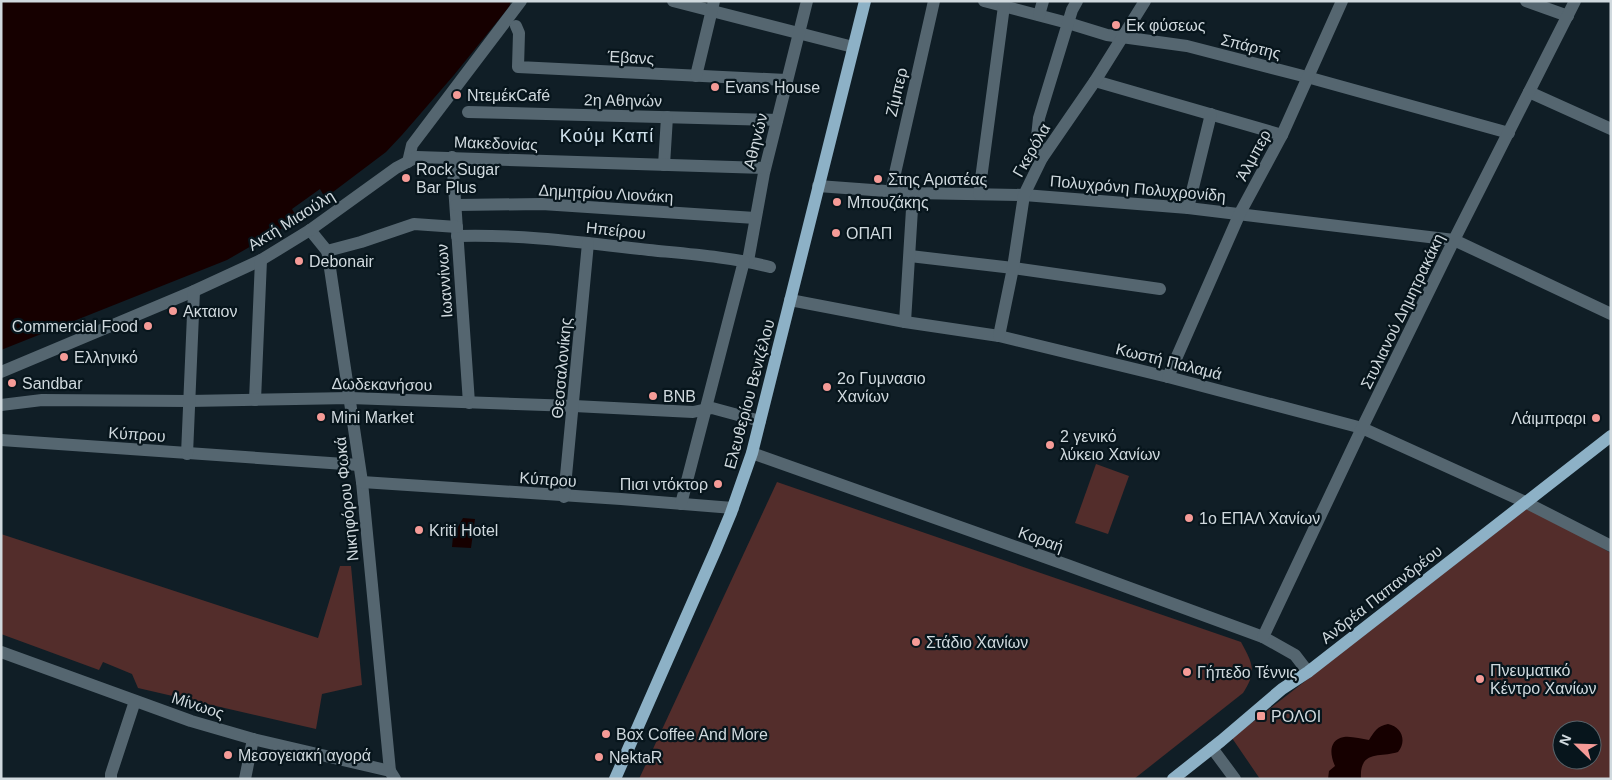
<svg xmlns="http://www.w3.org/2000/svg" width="1612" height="780" font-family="Helvetica,sans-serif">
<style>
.green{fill:#532d2b;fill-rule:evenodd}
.water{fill:#160000}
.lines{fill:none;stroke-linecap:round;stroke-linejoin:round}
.minor{stroke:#556670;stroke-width:12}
.major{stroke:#8db1c6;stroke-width:12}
.poi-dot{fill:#f59b97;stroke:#07151c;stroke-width:2}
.labels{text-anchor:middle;stroke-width:4.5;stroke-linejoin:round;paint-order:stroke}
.poi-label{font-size:16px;fill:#d0d9de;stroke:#07151c;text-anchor:start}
.street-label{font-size:16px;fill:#d0d9de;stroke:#07151c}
.neighbourhood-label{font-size:18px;letter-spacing:1px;fill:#d0e1ec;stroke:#07151c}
</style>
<rect width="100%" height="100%" fill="#101e26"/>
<g class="green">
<path d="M 1096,464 L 1129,476 L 1108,534 L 1075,523 Z"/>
<path d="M 777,482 L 1241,642 C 1253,664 1257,672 1243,693 L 1134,779 L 639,779 Z"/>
<path d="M 1529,507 L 1611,553 L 1611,779 L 1260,779 L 1232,738 ZM 1562,730 L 1592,730 L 1592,760 L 1562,760 Z"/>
<path d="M 1,534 L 318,638 L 340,566 L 351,566 L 362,685 L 322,694 L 316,729 L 138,688 L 132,674 L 103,662 L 99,670 L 1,634 Z"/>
</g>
<g class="water">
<path d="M 1,1 L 511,1 L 509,7 L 454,75 L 402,135 L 386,152 L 325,198 L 320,189 L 292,209 L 298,219 L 227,260 L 1,350 Z"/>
<path d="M 463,518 L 475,519 L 471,548 L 452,547 L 453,536 Z"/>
<path d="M 1388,724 C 1402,727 1407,741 1398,752 C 1381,758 1359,749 1361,779 L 1328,779 L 1329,771 L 1335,766 C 1330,755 1328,740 1344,737 C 1352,736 1361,739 1369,740 C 1374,732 1377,726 1388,724 Z"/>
</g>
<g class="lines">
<g class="minor">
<path d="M 673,1 L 853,47"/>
<path d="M 984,1 L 1068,23 L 1107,35 L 1187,46 L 1307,77 L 1509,133"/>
<path d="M 1526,1 L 1568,16"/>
<path d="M 1039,15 L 1043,1"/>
<path d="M 516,26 L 519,33 L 518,67 L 786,80"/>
<path d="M 696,76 L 714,1"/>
<path d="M 1095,81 L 1282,135"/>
<path d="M 1529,92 L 1611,129"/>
<path d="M 468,112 L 777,120"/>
<path d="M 452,157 L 469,403"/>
<path d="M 1042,158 L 1037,137 L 1039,118 L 1072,10 L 1077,1"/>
<path d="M 408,162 L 412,145 L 521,1"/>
<path d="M 664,165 L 667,117"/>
<path d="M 818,186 L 913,193 L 1024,195 L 1188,208 L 1454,240 L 1611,314"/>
<path d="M 891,191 L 934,1"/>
<path d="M 979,194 L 1004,6"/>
<path d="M 456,205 L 542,204 L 755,218"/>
<path d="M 1188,208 L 1211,114"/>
<path d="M 310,230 L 327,251 L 328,255 L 362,482 L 390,771 L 395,779"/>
<path d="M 457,236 C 521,234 586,243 649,250 C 689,254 731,257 770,267"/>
<path d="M 327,251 L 361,242 L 414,224 L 457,227"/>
<path d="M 910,256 L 1013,268 L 1160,289"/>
<path d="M 748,261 L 764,173 L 807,1"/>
<path d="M 790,300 L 905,322 L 999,336 L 1168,377 L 1362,428 L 1525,502 L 1611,546"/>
<path d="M 905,322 L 913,193"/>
<path d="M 999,336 L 1013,268 L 1024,195 L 1042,158 L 1095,81 L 1145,1"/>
<path d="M 1,372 L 194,291 L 261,260 L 310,230 L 396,168 L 417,157 L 765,168"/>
<path d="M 1168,377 L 1240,213 L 1282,135 L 1342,1"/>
<path d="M 255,400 L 261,260"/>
<path d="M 1,405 L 42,400 L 189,401 L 350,398 L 574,406 L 693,412 L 712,408 L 760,421"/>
<path d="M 1,440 L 359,465"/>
<path d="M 752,453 L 1067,565 L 1263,637 L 1295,655 L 1308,672"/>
<path d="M 187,454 L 194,291"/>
<path d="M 362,482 L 621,499 L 733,508"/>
<path d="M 564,497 L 588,243"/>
<path d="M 681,504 L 744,261"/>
<path d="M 1263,637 L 1362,428 L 1454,240 L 1575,1"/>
<path d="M 1,652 L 191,721 L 253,739 L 390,771"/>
<path d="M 1212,748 L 1235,779"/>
<path d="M 111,779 L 111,774 L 135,701"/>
<path d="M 245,779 L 253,739"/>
</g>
<g class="major">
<path d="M 615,779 L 716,549 L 731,513 L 752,453 L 865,1"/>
<path d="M 1173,779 L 1221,741 L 1282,689 L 1308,672 L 1611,436"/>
</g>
</g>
<g class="poi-dot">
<circle cx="1116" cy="25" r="5"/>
<circle cx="715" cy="87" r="5"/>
<circle cx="457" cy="95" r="5"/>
<circle cx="406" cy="178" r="5"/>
<circle cx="878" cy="179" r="5"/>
<circle cx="837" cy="202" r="5"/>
<circle cx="836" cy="233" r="5"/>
<circle cx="299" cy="261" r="5"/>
<circle cx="173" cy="311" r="5"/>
<circle cx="148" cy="326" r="5"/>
<circle cx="64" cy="357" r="5"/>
<circle cx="12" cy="383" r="5"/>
<circle cx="827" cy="387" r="5"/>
<circle cx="653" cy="396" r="5"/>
<circle cx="321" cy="417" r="5"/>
<circle cx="1596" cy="418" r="5"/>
<circle cx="1050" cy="445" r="5"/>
<circle cx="718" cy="484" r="5"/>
<circle cx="1189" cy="518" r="5"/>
<circle cx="419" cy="530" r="5"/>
<circle cx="916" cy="642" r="5"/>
<circle cx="1187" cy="672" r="5"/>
<circle cx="1480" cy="679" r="5"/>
<rect x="1256" y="711" width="10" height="10" rx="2.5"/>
<circle cx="606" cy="734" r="5"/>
<circle cx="228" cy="755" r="5"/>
<circle cx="599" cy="757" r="5"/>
</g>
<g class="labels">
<g class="poi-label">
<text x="1126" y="31">Εκ φύσεως</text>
<text x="725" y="93">Evans House</text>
<text x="467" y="101">ΝτεμέκCafé</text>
<text x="416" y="175">Rock Sugar<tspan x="416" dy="18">Bar Plus</tspan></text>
<text x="888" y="185">Στης Αριστέας</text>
<text x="847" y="208">Μπουζάκης</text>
<text x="846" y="239">ΟΠΑΠ</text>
<text x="309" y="267">Debonair</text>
<text x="183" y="317">Ακταιον</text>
<text x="138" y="332" text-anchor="end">Commercial Food</text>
<text x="74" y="363">Ελληνικό</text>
<text x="837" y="384">2ο Γυμνασιο<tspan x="837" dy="18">Χανίων</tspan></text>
<text x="22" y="389">Sandbar</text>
<text x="663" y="402">BNB</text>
<text x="331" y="423">Mini Market</text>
<text x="1586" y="424" text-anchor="end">Λάιμπραρι</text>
<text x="1060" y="442">2 γενικό<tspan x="1060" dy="18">λύκειο Χανίων</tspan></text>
<text x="708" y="490" text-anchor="end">Πισι ντόκτορ</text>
<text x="1199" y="524">1ο ΕΠΑΛ Χανίων</text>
<text x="429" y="536">Kriti Hotel</text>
<text x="926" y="648">Στάδιο Χανίων</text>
<text x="1490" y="676">Πνευματικό<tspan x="1490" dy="18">Κέντρο Χανίων</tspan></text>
<text x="1197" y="678">Γήπεδο Τέννις</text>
<text x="1271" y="722">ΡΟΛΟΙ</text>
<text x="616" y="740">Box Coffee And More</text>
<text x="238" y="761">Μεσογειακή αγορά</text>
<text x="609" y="763">NektaR</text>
</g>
<g class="street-label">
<text transform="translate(1251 46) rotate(14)" y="6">Σπάρτης</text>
<text transform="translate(631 57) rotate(3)" y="6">Έβανς</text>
<text transform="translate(896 92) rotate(-77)" y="6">Ζίμπερ</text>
<text transform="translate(623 100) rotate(1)" y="6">2η Αθηνών</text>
<text transform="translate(755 141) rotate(-76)" y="6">Αθηνών</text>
<text transform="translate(496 143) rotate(2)" y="6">Μακεδονίας</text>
<text transform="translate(1031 150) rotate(-60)" y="6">Γκερόλα</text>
<text transform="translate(1253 155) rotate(-62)" y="6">Άλμπερ</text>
<text transform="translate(1138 188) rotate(5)" y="6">Πολυχρόνη Πολυχρονίδη</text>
<text transform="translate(606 193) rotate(3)" y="6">Δημητρίου Λιονάκη</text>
<text transform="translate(291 220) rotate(-32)" y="6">Ακτή Μιαούλη</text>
<text transform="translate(616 230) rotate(6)" y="6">Ηπείρου</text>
<text transform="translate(444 281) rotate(-94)" y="6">Ιωαννίνων</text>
<text transform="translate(1402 311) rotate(-64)" y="6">Στυλιανού Δημητρακάκη</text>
<text transform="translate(1169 361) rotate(14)" y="6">Κωστή Παλαμά</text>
<text transform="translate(561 368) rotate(-85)" y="6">Θεσσαλονίκης</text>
<text transform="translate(382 384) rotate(1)" y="6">Δωδεκανήσου</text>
<text transform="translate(749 394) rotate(-75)" y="6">Ελευθερίου Βενιζέλου</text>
<text transform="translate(137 434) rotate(4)" y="6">Κύπρου</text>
<text transform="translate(548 479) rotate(4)" y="6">Κύπρου</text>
<text transform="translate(346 499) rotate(-96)" y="6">Νικηφόρου Φωκά</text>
<text transform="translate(1041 539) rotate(20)" y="6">Κοραή</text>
<text transform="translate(1381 594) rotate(-38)" y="6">Ανδρέα Παπανδρέου</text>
<text transform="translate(198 705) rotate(18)" y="6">Μίνωος</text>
</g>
<g class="neighbourhood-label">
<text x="607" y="142">Κούμ Καπί</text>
</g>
</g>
<rect width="1612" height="780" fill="none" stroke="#d0d9de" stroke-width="5"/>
<g transform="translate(1577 745) rotate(293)"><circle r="24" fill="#07151c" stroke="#57636a"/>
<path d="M0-4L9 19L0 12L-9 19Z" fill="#f59b97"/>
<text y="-8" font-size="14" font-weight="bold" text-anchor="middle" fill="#d0d9de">N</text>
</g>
</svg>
